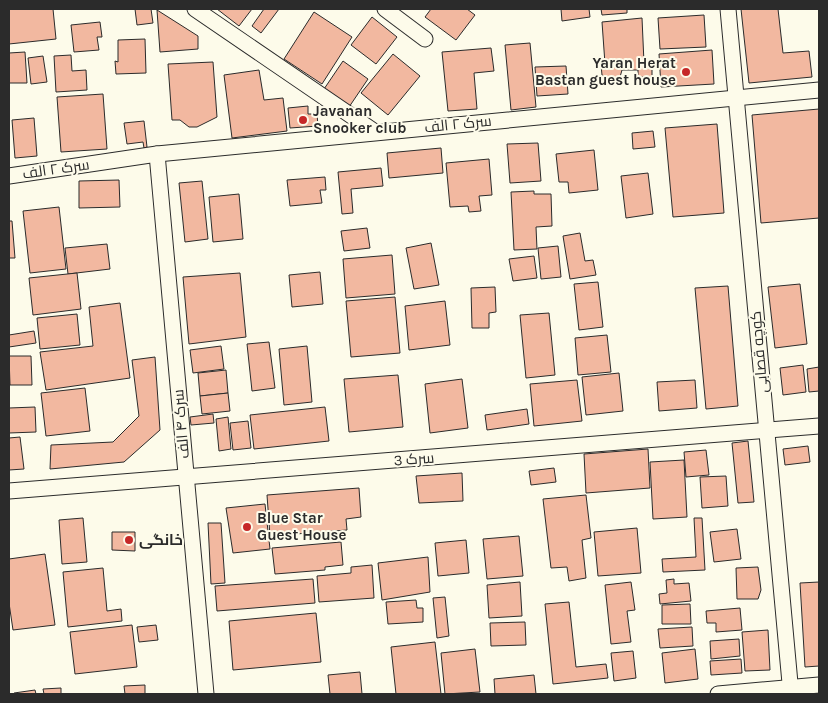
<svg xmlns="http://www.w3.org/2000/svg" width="828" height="703" font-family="Karla,Cairo,sans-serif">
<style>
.building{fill:#f2b8a0;stroke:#2b2b2b}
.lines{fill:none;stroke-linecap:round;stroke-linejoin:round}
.street-casing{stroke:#2b2b2b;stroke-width:17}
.street{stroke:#fdfbea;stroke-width:15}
.poi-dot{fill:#c62828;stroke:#fdfbea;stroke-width:2}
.labels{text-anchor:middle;stroke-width:4;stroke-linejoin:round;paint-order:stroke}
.poi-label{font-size:15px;font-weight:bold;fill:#2b2b2b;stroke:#fdfbea;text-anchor:start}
.street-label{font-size:15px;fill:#2b2b2b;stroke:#fdfbea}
</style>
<rect width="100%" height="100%" fill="#fdfbea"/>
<g class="building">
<path d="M 9,9 L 53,9 L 56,39 L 9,44 Z"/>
<path d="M 135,9 L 151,9 L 153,23 L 137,25 Z"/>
<path d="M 217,9 L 252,9 L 239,26 Z"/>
<path d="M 264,9 L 279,9 L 261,33 L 252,26 Z"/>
<path d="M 431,9 L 467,9 L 475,15 L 456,40 L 425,17 Z"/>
<path d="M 561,9 L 589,9 L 590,17 L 562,21 Z"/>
<path d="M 601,9 L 627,9 L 627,13 L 602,15 Z"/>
<path d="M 741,9 L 778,9 L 783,53 L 809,51 L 812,77 L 749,83 Z"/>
<path d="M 157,10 L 198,36 L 198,49 L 160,52 Z"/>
<path d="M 314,12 L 352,37 L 322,84 L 284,59 Z"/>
<path d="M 704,15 L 706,47 L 660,49 L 658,18 Z"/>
<path d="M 372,17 L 397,37 L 376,64 L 351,45 Z"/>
<path d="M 642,18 L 644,63 L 652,63 L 652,77 L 638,77 L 638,70 L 622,70 L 620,77 L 614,78 L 607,78 L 602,75 L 601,65 L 605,64 L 602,22 Z"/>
<path d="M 100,22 L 102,37 L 97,37 L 99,50 L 74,52 L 71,25 Z"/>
<path d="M 145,39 L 146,73 L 116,74 L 115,61 L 118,62 L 118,40 Z"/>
<path d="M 530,43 L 536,107 L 511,110 L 505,45 Z"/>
<path d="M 491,48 L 494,71 L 474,73 L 477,109 L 448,111 L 442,52 Z"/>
<path d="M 712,50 L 714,84 L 661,87 L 659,54 Z"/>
<path d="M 25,52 L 27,83 L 9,83 L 9,53 Z"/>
<path d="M 393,54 L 420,76 L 388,115 L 361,93 Z"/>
<path d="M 71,55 L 72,71 L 86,70 L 87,90 L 56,92 L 54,56 Z"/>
<path d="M 43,56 L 47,82 L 31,84 L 28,58 Z"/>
<path d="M 343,61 L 368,79 L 347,110 L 322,92 Z"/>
<path d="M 213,62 L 217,117 L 197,127 L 189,127 L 180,120 L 172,120 L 168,64 Z"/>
<path d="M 566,66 L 568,94 L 537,96 L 535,67 Z"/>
<path d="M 259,70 L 264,100 L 283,98 L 287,131 L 232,138 L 224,75 Z"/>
<path d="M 103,94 L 107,149 L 61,152 L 57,97 Z"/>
<path d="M 308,106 L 308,114 L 317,114 L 318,126 L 290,128 L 288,108 Z"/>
<path d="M 819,109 L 819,218 L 761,223 L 752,115 Z"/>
<path d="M 34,118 L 37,156 L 15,158 L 12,120 Z"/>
<path d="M 144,121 L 147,147 L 144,148 L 143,142 L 127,144 L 124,123 Z"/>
<path d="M 717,124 L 724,213 L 673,217 L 665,128 Z"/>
<path d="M 653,131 L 655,147 L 633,149 L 632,133 Z"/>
<path d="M 538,143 L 541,181 L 510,183 L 507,144 Z"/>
<path d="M 441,148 L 443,173 L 389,178 L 387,153 Z"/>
<path d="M 594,150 L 598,190 L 569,193 L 568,182 L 559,182 L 556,154 Z"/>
<path d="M 489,159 L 492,195 L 479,196 L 481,211 L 469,212 L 468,206 L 450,207 L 446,163 Z"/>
<path d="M 381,168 L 383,186 L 351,189 L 353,213 L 342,214 L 338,172 Z"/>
<path d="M 648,173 L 653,214 L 626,218 L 621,176 Z"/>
<path d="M 325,177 L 326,190 L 320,190 L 322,203 L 290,206 L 287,180 Z"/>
<path d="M 119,180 L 120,207 L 79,208 L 79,181 Z"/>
<path d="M 202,181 L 208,239 L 185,242 L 179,183 Z"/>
<path d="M 534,191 L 534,194 L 551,194 L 552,226 L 536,227 L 537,249 L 514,250 L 511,192 Z"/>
<path d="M 239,194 L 243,239 L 213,242 L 209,197 Z"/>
<path d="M 59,207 L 66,269 L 30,273 L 23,211 Z"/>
<path d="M 9,221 L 12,221 L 15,258 L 9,258 Z"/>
<path d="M 367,228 L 370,248 L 344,251 L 341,231 Z"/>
<path d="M 580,233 L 585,261 L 593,260 L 596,275 L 570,279 L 563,236 Z"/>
<path d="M 431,243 L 439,285 L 414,289 L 406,248 Z"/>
<path d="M 107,244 L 110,269 L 68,274 L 65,248 Z"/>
<path d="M 558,246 L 561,277 L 541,279 L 538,248 Z"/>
<path d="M 392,255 L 395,294 L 346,298 L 343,259 Z"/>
<path d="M 534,256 L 537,278 L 513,281 L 509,259 Z"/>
<path d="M 320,272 L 323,304 L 292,307 L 289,275 Z"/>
<path d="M 77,273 L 81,309 L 33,315 L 29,278 Z"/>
<path d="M 240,273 L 246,337 L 189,344 L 183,277 Z"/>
<path d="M 598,282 L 603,327 L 579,330 L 574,284 Z"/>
<path d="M 800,284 L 807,344 L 775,348 L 768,287 Z"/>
<path d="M 728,286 L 738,406 L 706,409 L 695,288 Z"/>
<path d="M 495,287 L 496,312 L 489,313 L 489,328 L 472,328 L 471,288 Z"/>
<path d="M 395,297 L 400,353 L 351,357 L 346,301 Z"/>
<path d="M 445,301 L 450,345 L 409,350 L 405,306 Z"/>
<path d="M 120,303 L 130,378 L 46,390 L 40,352 L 93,346 L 89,307 Z"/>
<path d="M 549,313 L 555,375 L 526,378 L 520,315 Z"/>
<path d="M 77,314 L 80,345 L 40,349 L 37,318 Z"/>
<path d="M 34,331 L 36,343 L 9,347 L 9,335 Z"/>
<path d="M 607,335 L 611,372 L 578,375 L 575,338 Z"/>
<path d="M 269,342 L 275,388 L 252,391 L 247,344 Z"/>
<path d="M 221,346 L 224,369 L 193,373 L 190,350 Z"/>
<path d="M 307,346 L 312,402 L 284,405 L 279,349 Z"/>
<path d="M 9,356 L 31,356 L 32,385 L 10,385 Z"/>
<path d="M 155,357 L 160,430 L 124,462 L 50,469 L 51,445 L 113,442 L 139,416 L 132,360 Z"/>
<path d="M 803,365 L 806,392 L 783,395 L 780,368 Z"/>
<path d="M 819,367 L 819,391 L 809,392 L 807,369 Z"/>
<path d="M 226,370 L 228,393 L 200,396 L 198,373 Z"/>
<path d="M 619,373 L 623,411 L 586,415 L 582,377 Z"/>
<path d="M 398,375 L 403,427 L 349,432 L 344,379 Z"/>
<path d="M 462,379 L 468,428 L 430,433 L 425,384 Z"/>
<path d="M 577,380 L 582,421 L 534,426 L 530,384 Z"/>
<path d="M 695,380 L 697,408 L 659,411 L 657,382 Z"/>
<path d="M 85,388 L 90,431 L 46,436 L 41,393 Z"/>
<path d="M 228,393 L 230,411 L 202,414 L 200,396 Z"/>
<path d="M 35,407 L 36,432 L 9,433 L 9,408 Z"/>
<path d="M 325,407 L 329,441 L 254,449 L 250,415 Z"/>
<path d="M 527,409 L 529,424 L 487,430 L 485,415 Z"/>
<path d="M 213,414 L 214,423 L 191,425 L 190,417 Z"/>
<path d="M 228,417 L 231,449 L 219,451 L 216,419 Z"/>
<path d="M 248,421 L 251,448 L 233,450 L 230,423 Z"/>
<path d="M 20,437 L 24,469 L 9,470 L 9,438 Z"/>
<path d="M 748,441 L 754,502 L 738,503 L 732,443 Z"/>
<path d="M 808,446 L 810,462 L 785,465 L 783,449 Z"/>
<path d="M 648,449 L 650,488 L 586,493 L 584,454 Z"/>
<path d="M 706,450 L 709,475 L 686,477 L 684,452 Z"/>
<path d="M 684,460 L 687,517 L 653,519 L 650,462 Z"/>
<path d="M 554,468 L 556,482 L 531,485 L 529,471 Z"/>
<path d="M 462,473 L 463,501 L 419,503 L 416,476 Z"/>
<path d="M 726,476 L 728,506 L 702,508 L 700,477 Z"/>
<path d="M 359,488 L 361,517 L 346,519 L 347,530 L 270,536 L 267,495 Z"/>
<path d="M 586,495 L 591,538 L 582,540 L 586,578 L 569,581 L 567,567 L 551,568 L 543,499 Z"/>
<path d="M 265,504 L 270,549 L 233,553 L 226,508 Z"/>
<path d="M 83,518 L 87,562 L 62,564 L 59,520 Z"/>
<path d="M 694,518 L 702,518 L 705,570 L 663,572 L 662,559 L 696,557 Z"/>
<path d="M 208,523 L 221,523 L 225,583 L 211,584 Z"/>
<path d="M 637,528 L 641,573 L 598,576 L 594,532 Z"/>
<path d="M 737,529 L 741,559 L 714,562 L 710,532 Z"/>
<path d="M 112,532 L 135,532 L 135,551 L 112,550 Z"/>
<path d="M 519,536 L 523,576 L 487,579 L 483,539 Z"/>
<path d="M 466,540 L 469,573 L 438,576 L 435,543 Z"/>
<path d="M 341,542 L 343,565 L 325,567 L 325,570 L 275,574 L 272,548 Z"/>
<path d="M 45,554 L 55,625 L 13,630 L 9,603 L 9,559 Z"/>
<path d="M 428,557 L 430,592 L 382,600 L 378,563 Z"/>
<path d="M 372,565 L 374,598 L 319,602 L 317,576 L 351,573 L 351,567 Z"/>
<path d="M 758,567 L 761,590 L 758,599 L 737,599 L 736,568 Z"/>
<path d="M 103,568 L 107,611 L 121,609 L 122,621 L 68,627 L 63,572 Z"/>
<path d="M 313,579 L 315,603 L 217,611 L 215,586 Z"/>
<path d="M 674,579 L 674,584 L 689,583 L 691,601 L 660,604 L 659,594 L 667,593 L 666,580 Z"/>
<path d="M 520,582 L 522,616 L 489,618 L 487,585 Z"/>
<path d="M 631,582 L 635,610 L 627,611 L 631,642 L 611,644 L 605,585 Z"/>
<path d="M 819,582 L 819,666 L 805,667 L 800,583 Z"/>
<path d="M 445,597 L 449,636 L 437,638 L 433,598 Z"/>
<path d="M 416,600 L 417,608 L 423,608 L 423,622 L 388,624 L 386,602 Z"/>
<path d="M 569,602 L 576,667 L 606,664 L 608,678 L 553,684 L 545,604 Z"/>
<path d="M 690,604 L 691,624 L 662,624 L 662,605 Z"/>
<path d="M 740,608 L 742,630 L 716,632 L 716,623 L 707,623 L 706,611 Z"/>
<path d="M 316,613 L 321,662 L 233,670 L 229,621 Z"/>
<path d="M 525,622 L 526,645 L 491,646 L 490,623 Z"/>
<path d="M 132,625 L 137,667 L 75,674 L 70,632 Z"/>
<path d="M 156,625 L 158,640 L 139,642 L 137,627 Z"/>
<path d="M 692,627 L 693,646 L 660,648 L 658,629 Z"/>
<path d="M 768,630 L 770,670 L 745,671 L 742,632 Z"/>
<path d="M 739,639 L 740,656 L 711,659 L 710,641 Z"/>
<path d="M 435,642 L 441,694 L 396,694 L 391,647 Z"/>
<path d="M 475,649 L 480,692 L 445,694 L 441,653 Z"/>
<path d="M 695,649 L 698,679 L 665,683 L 662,653 Z"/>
<path d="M 633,651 L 636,678 L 614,681 L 611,653 Z"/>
<path d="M 741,659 L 742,673 L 711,675 L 710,661 Z"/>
<path d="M 360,672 L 362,694 L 330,694 L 328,675 Z"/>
<path d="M 534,675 L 536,694 L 495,694 L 494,679 Z"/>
<path d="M 145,685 L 145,694 L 125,694 L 124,686 Z"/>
<path d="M 61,688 L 61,694 L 44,694 L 43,689 Z"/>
<path d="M 35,690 L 36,694 L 14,694 L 14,693 Z"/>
</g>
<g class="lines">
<defs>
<g id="street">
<path d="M 195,9 L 375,132"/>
<path d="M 385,9 L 425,39"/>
<path d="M 728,9 L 791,694"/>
<path d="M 157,154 L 206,694"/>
<path d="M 9,176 L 157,154 L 819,90"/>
<path d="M 9,491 L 819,426"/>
<path d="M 718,694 L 819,685"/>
</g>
</defs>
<use href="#street" class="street-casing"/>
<use href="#street" class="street"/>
</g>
<g class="poi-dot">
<circle cx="686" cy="72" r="5"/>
<circle cx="303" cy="120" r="5"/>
<circle cx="247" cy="527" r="5"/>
<circle cx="129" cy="540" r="5"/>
</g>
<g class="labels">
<g class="poi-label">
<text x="676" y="68" text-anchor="end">Yaran Herat<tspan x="676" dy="17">Bastan guest house</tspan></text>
<text x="313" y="116">Javanan<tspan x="313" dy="17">Snooker club</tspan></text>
<text x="257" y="523">Blue Star<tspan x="257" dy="17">Guest House</tspan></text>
<text x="139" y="545">خانگی</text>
</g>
<g class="street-label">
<text transform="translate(458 124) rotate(-6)" y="5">سرک ۲ الف</text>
<text transform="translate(56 169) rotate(-8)" y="5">سرک ۲ الف</text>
<text transform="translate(759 352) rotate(-95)" y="5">کوچه قصابی</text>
<text transform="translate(181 424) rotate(-95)" y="5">سرک ۴ الف</text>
<text transform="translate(414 459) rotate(-4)" y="5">سرک 3</text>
</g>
</g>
<rect width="828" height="703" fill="none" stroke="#2b2b2b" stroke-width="20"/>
</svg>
